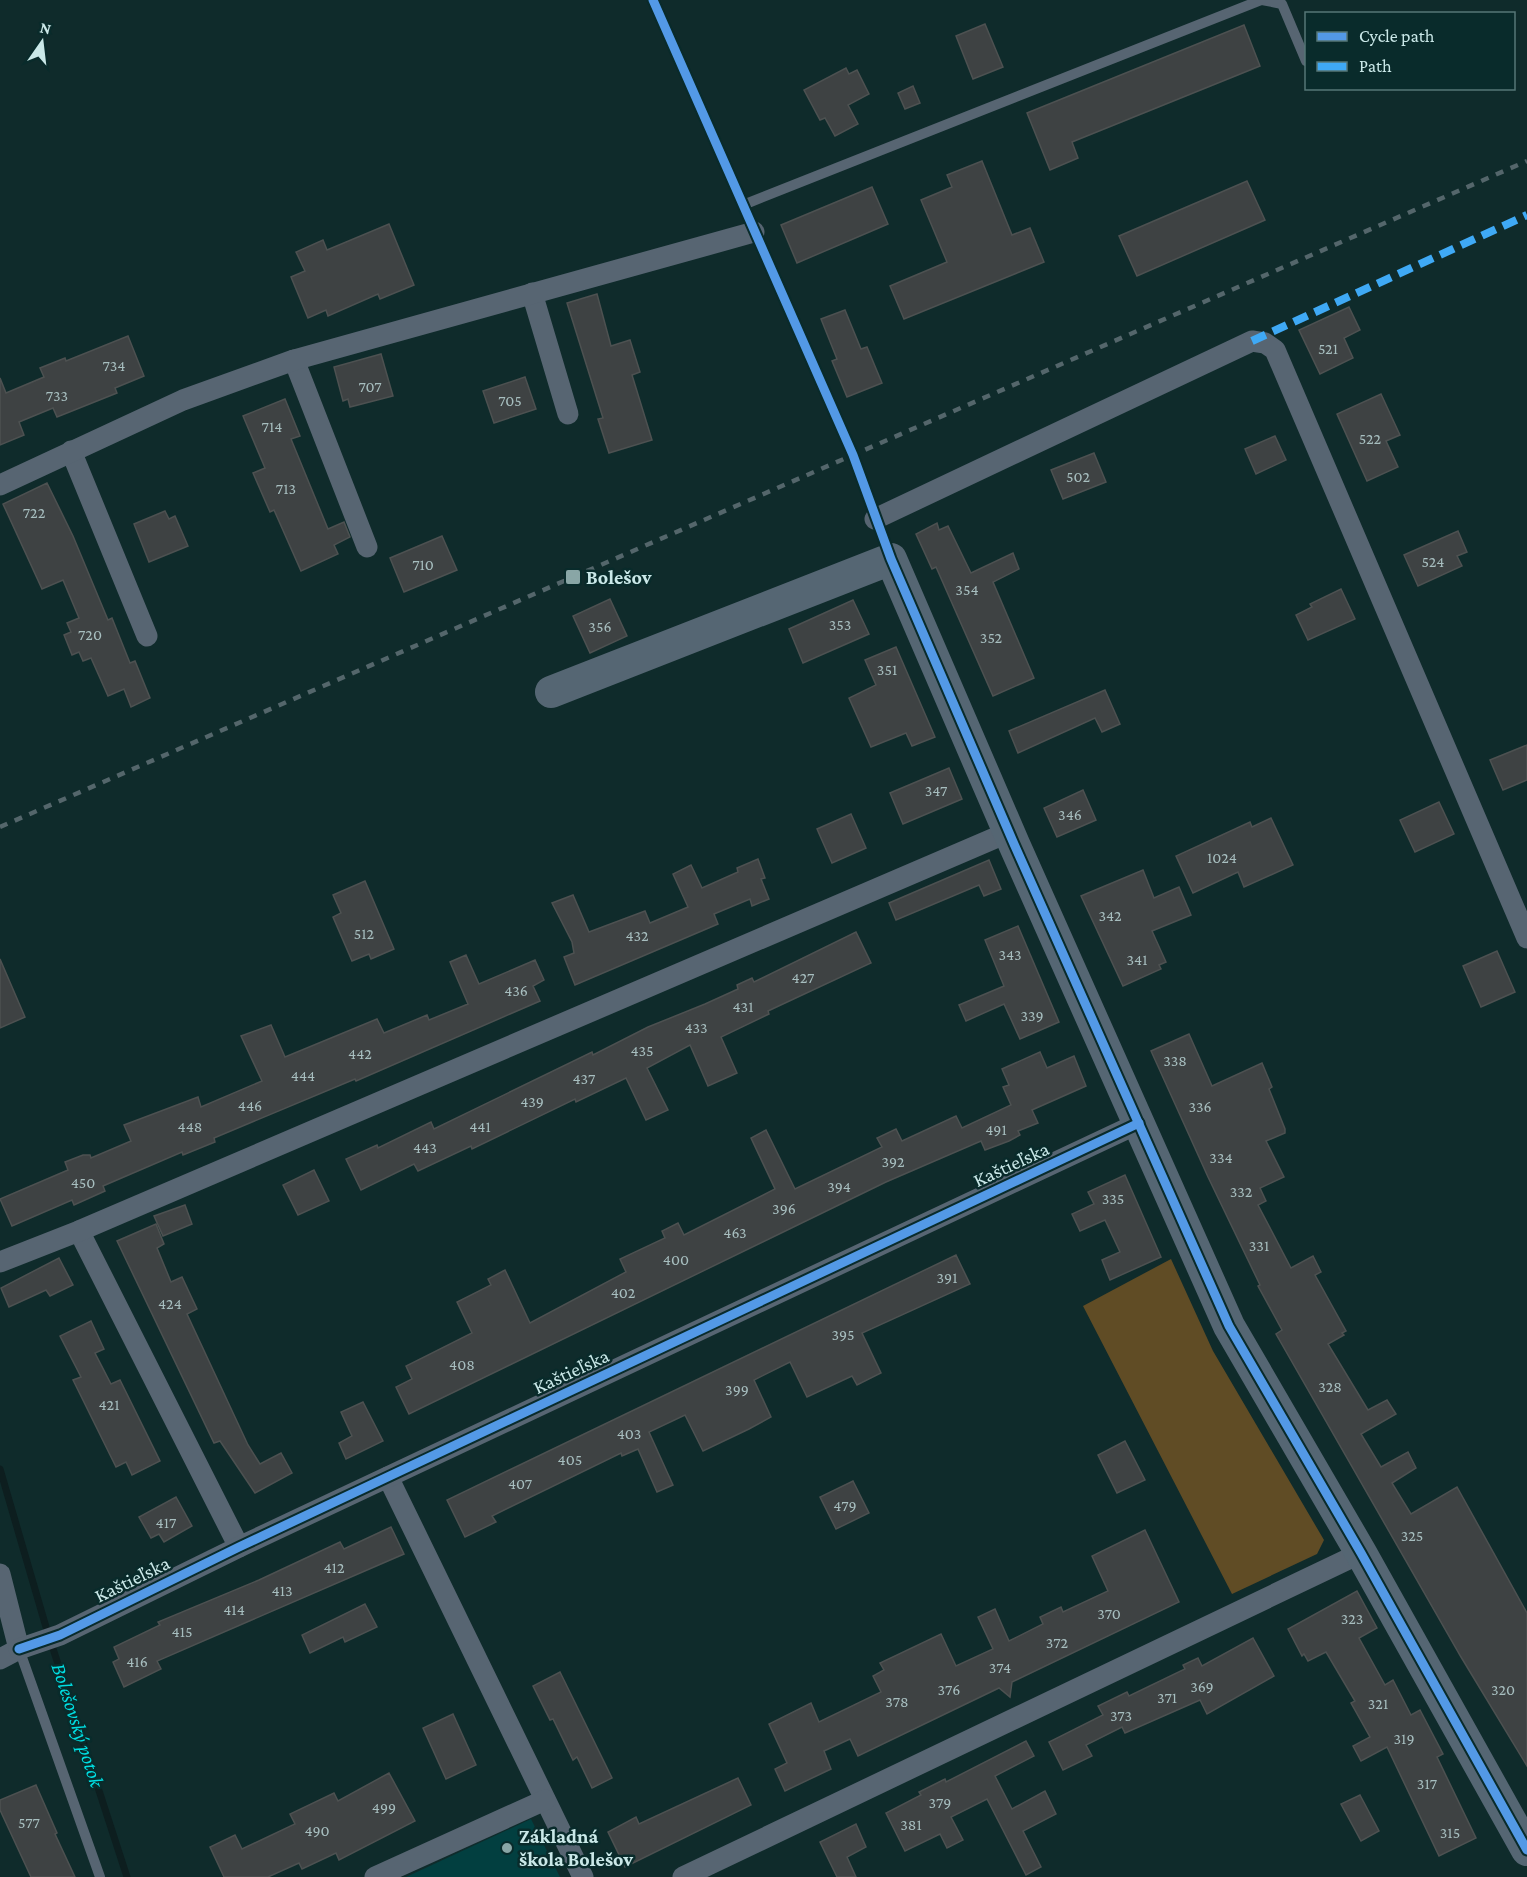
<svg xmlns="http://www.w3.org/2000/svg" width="1527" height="1877" font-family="'Crimson Pro',serif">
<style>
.built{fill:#023f40}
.green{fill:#604c25}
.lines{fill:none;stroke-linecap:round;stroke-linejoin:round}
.stream{stroke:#0d1e1f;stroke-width:7}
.building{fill:#3e4243;stroke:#4d5151;stroke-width:1.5}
.lane{stroke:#576572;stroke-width:10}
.street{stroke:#576572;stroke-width:21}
.secondary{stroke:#556673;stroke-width:32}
.rail{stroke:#54666b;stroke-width:4.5;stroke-dasharray:8 8;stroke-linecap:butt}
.quiet{stroke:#3fa9f5;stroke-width:8;stroke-dasharray:15 8;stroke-linecap:butt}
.cycleway-casing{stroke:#092b2b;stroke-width:13}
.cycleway{stroke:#5399e6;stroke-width:9}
.poi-dot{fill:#89a6a6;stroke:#092b2b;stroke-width:2}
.labels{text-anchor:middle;stroke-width:5;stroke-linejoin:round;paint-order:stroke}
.number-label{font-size:16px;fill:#a7bebf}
.poi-label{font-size:20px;font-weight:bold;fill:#cae8e8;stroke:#092b2b;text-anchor:start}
.street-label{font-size:20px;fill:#cae8e8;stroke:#092b2b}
.water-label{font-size:21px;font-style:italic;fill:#00dee2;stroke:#092b2b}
</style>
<rect width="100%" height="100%" fill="#0f2b2b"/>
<path class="built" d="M 531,1819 L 560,1877 L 406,1877 Z"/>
<path class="green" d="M 1171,1259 L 1213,1351 L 1324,1540 L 1317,1554 L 1232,1594 L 1083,1306 Z"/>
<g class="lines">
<path class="stream" d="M 0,1469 L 46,1627 L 127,1877"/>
</g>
<g class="building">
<path d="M 985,24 L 1003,67 L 973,79 L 956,36 Z"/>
<path d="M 1244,25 L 1260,66 L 1072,142 L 1078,158 L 1050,170 L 1027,113 Z"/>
<path d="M 846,68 L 849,74 L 857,70 L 869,94 L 848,105 L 858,124 L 835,136 L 825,118 L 820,120 L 804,90 Z"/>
<path d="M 913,86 L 920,103 L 905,109 L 898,93 Z"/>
<path d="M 982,161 L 1012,235 L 1030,228 L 1044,262 L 904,319 L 890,286 L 947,262 L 921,200 L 952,187 L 947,175 Z"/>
<path d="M 1247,181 L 1265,220 L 1137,276 L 1119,236 Z"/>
<path d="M 872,187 L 888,224 L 797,263 L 781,225 Z"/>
<path d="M 389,224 L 414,285 L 380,299 L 378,294 L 328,316 L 326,310 L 308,318 L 291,277 L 305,271 L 296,252 L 323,240 L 327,250 Z"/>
<path d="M 597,294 L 611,346 L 630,340 L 640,372 L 632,375 L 652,440 L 609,453 L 598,419 L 603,418 L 567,303 Z"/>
<path d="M 1349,307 L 1360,330 L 1344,338 L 1353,358 L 1320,374 L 1299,330 Z"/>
<path d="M 845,310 L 861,349 L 867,347 L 882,383 L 847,397 L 832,361 L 837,359 L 821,319 Z"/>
<path d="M 128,336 L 144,376 L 115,388 L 117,393 L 57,417 L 53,408 L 19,422 L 24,435 L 0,445 L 0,378 L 6,393 L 44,377 L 40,368 L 65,358 L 66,361 Z"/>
<path d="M 381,354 L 393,396 L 350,407 L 348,399 L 343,401 L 334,367 Z"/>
<path d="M 525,377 L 536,409 L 494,423 L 483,391 Z"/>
<path d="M 1381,394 L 1400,435 L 1386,441 L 1398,467 L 1367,481 L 1337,414 Z"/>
<path d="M 285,399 L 300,436 L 291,439 L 328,529 L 344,522 L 350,537 L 334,545 L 338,554 L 301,571 L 274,510 L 270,512 L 253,473 L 265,468 L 243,416 Z"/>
<path d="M 1275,436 L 1286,460 L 1256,474 L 1245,449 Z"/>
<path d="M 1094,453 L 1106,482 L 1063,499 L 1051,470 Z"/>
<path d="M 47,483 L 73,536 L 108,620 L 112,618 L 130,663 L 135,661 L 150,698 L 131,707 L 124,689 L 108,696 L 91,658 L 83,661 L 79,652 L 72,655 L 64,635 L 71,632 L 67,623 L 79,618 L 63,580 L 42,589 L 3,504 Z"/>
<path d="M 165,511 L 169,519 L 175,516 L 188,546 L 149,562 L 134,524 Z"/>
<path d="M 937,523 L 939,530 L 948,526 L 971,573 L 1013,553 L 1019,569 L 993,582 L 1034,678 L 993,696 L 936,567 L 932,569 L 916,534 Z"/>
<path d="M 1458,531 L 1467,552 L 1457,556 L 1462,566 L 1418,586 L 1404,555 Z"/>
<path d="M 442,536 L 457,570 L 404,592 L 390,558 Z"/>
<path d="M 1341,589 L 1355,619 L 1308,640 L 1296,615 L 1312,607 L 1310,604 Z"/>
<path d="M 610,599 L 627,636 L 590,653 L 573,616 Z"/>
<path d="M 853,600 L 869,634 L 803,663 L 789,629 Z"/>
<path d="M 896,647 L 935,737 L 912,746 L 906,733 L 871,747 L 849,698 L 876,685 L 865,660 Z"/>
<path d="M 1105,690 L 1120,724 L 1102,732 L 1095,718 L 1018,753 L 1009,731 Z"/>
<path d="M 1527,745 L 1527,780 L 1503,790 L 1490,760 Z"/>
<path d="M 949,768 L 962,799 L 903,824 L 890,793 Z"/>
<path d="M 1083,790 L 1096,820 L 1057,837 L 1044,808 Z"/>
<path d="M 1439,802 L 1454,834 L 1415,852 L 1400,820 Z"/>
<path d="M 851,814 L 866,848 L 832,863 L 817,829 Z"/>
<path d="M 1271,818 L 1293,865 L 1244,887 L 1238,872 L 1193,893 L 1176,856 L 1250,822 L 1252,827 Z"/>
<path d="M 758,859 L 765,878 L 761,879 L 769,899 L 752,906 L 750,899 L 714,914 L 718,924 L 575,985 L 564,957 L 574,953 L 572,942 L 552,903 L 573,895 L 589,932 L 645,911 L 650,923 L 688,907 L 673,874 L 691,865 L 702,888 L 738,872 L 737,868 Z"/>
<path d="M 989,860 L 1001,889 L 984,896 L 979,885 L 896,920 L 889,903 Z"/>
<path d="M 1143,870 L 1154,898 L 1179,887 L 1191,915 L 1152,931 L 1166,962 L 1159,965 L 1161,969 L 1123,986 L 1081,896 Z"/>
<path d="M 365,881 L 394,949 L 371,959 L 369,954 L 352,961 L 333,917 L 341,913 L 333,895 Z"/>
<path d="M 1018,926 L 1059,1022 L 1020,1039 L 1004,1004 L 966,1021 L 959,1005 L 1004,986 L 985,940 Z"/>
<path d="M 856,932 L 871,963 L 768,1011 L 769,1014 L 721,1037 L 737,1073 L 708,1086 L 690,1045 L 647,1068 L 668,1110 L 646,1120 L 626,1078 L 576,1102 L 575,1099 L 472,1149 L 471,1146 L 418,1171 L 414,1164 L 361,1190 L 346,1159 L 377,1145 L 378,1148 L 431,1122 L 434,1129 L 592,1052 L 593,1055 L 648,1027 L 705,1004 L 738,989 L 737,985 L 752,978 L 754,982 Z"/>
<path d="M 1497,951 L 1515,992 L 1481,1007 L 1463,966 Z"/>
<path d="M 466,955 L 479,984 L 535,960 L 544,980 L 533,986 L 540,1001 L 356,1081 L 355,1079 L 214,1138 L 215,1142 L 183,1155 L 182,1152 L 103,1186 L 105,1191 L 74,1205 L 72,1200 L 12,1226 L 0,1199 L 68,1170 L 65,1162 L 83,1155 L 90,1155 L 91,1158 L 131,1141 L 124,1125 L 198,1097 L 201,1107 L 262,1081 L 241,1036 L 271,1025 L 285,1057 L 377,1019 L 384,1033 L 427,1015 L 429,1020 L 468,1004 L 450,962 Z"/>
<path d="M 0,959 L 25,1017 L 0,1028 Z"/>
<path d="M 1189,1034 L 1212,1086 L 1262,1063 L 1272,1087 L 1269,1089 L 1285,1129 L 1285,1133 L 1266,1141 L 1284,1177 L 1260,1188 L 1266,1201 L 1258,1205 L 1291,1268 L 1313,1256 L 1321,1272 L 1315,1275 L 1346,1331 L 1342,1333 L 1344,1335 L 1328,1344 L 1368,1410 L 1387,1400 L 1396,1414 L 1361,1434 L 1381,1467 L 1408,1452 L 1416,1468 L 1392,1483 L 1411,1514 L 1457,1487 L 1527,1613 L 1527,1766 L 1461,1657 L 1276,1334 L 1282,1330 L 1258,1286 L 1260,1285 L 1208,1177 L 1151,1051 Z"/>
<path d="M 1040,1052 L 1047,1068 L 1074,1056 L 1086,1086 L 1032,1110 L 1038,1123 L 1018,1131 L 1020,1135 L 1009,1141 L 985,1150 L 981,1141 L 886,1182 L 409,1414 L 396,1387 L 412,1379 L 406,1366 L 472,1333 L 457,1302 L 491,1285 L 488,1279 L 505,1270 L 530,1323 L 626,1272 L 620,1259 L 665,1238 L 662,1231 L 678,1223 L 684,1235 L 775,1189 L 751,1138 L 766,1130 L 795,1189 L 882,1147 L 877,1138 L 896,1129 L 902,1141 L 956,1116 L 962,1128 L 1011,1105 L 1003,1087 L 1009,1085 L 1002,1069 Z"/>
<path d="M 314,1170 L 329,1201 L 298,1215 L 283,1185 Z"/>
<path d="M 1125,1175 L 1161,1257 L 1110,1280 L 1102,1260 L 1120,1252 L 1105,1220 L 1080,1231 L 1072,1214 L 1094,1204 L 1088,1192 Z"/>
<path d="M 185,1205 L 192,1224 L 163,1236 L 154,1216 Z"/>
<path d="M 156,1224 L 164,1244 L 157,1248 L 171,1282 L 182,1277 L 197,1309 L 187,1314 L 248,1445 L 260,1464 L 281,1453 L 292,1473 L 255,1493 L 220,1441 L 214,1443 L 117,1241 Z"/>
<path d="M 956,1255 L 970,1284 L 862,1333 L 881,1373 L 857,1385 L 852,1376 L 807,1397 L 790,1362 L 754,1380 L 771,1417 L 749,1429 L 703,1451 L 685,1415 L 649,1432 L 673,1485 L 657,1492 L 638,1449 L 622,1456 L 621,1453 L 492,1516 L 496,1522 L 465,1537 L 447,1500 Z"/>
<path d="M 59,1258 L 73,1285 L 50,1296 L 46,1290 L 9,1307 L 1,1288 Z"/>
<path d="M 91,1321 L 104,1349 L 95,1353 L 111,1384 L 120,1380 L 160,1461 L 132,1475 L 126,1462 L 116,1467 L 73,1380 L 81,1377 L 60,1336 Z"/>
<path d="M 363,1402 L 383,1441 L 346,1459 L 339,1443 L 352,1436 L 341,1412 Z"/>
<path d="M 1125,1441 L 1145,1480 L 1117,1493 L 1098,1455 Z"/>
<path d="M 853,1481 L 869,1513 L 836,1529 L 820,1497 Z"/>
<path d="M 176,1497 L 192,1526 L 164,1542 L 159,1534 L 151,1538 L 139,1517 Z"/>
<path d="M 391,1527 L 404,1554 L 157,1661 L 161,1669 L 124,1687 L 113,1662 L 119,1659 L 114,1647 L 160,1625 L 158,1622 L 259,1580 L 340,1542 L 344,1549 Z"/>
<path d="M 1145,1530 L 1179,1602 L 1012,1682 L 1010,1697 L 999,1688 L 858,1756 L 850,1739 L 824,1751 L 831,1769 L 785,1791 L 775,1769 L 787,1763 L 769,1724 L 811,1703 L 819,1722 L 881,1692 L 873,1676 L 884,1670 L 880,1663 L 941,1634 L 956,1666 L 993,1649 L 978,1617 L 995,1609 L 1009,1641 L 1043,1624 L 1040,1617 L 1061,1607 L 1063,1612 L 1108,1591 L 1092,1556 Z"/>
<path d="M 1357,1591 L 1377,1628 L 1359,1638 L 1385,1685 L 1393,1680 L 1411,1715 L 1420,1710 L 1443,1754 L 1437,1757 L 1476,1838 L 1439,1856 L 1387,1747 L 1361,1761 L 1353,1746 L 1370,1737 L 1351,1703 L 1355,1701 L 1326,1652 L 1308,1661 L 1304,1654 L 1302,1656 L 1288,1629 Z"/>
<path d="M 365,1604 L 377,1627 L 345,1642 L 343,1637 L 310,1653 L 302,1635 Z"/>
<path d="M 1253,1638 L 1274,1676 L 1207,1714 L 1200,1700 L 1125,1733 L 1122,1727 L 1086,1745 L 1092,1756 L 1063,1770 L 1049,1742 L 1103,1715 L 1098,1706 L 1127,1692 L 1129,1696 L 1185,1669 L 1183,1665 L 1198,1658 L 1202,1666 Z"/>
<path d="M 560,1672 L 612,1778 L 592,1788 L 577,1757 L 573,1760 L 553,1719 L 550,1720 L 533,1686 Z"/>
<path d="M 453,1714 L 476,1765 L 446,1779 L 423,1728 Z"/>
<path d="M 1026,1741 L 1034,1756 L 995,1776 L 1012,1809 L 1045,1791 L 1056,1814 L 1023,1831 L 1041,1867 L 1026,1875 L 987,1799 L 951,1817 L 963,1840 L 947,1848 L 940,1834 L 905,1851 L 886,1813 L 921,1795 L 919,1792 L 945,1779 L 946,1782 Z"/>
<path d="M 389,1773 L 415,1821 L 339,1860 L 336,1853 L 302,1869 L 299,1863 L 268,1877 L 224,1877 L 210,1847 L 235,1835 L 242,1849 L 295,1824 L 290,1814 L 334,1793 L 338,1801 Z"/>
<path d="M 738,1778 L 751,1805 L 625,1867 L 608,1832 L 636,1817 L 639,1824 Z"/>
<path d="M 36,1785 L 57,1833 L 55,1834 L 75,1877 L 31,1877 L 0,1810 L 0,1800 Z"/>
<path d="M 1360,1795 L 1379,1831 L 1361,1841 L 1341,1804 Z"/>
<path d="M 856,1824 L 866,1847 L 847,1857 L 856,1877 L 837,1877 L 820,1842 Z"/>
</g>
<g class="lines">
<g class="lane">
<path d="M 653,0 L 853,455 L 890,556"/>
<path d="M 1262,0 L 1282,4 L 1306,61"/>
<path d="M 743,205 L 1261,0"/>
<path d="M 19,1649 L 100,1877"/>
</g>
<g class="street">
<path d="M 532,293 L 568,414"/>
<path d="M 294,360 L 367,547"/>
<path d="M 71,451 L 147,636"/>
<path d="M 0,485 L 183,400 L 294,360 L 754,232"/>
<path d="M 875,519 L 1252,341 L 1265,343 L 1275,350 L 1527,938"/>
<path d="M 79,1231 L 239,1547"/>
<path d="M 0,1262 L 79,1231 L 1009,832"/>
<path d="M 388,1477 L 583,1877"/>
<path d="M 0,1574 L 19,1649 L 0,1659"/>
<path d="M 19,1649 L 60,1635 L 239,1547 L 1139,1123"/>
<path d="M 375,1877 L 545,1800"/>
<path d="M 683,1877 L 1361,1553"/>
</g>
<path class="secondary" d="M 551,692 L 891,559 L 1014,844 L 1229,1326 L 1361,1553 L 1527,1850"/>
<path class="rail" d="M 0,827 L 1527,161"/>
<path class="quiet" d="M 1252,341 L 1527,215"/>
<defs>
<g id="cycleway">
<path d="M 653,0 L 853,455 L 891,559 L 1014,844 L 1229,1326 L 1361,1553 L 1527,1850"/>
<path d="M 19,1649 L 60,1635 L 239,1547 L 1139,1123"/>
</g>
</defs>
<use href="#cycleway" class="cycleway-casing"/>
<use href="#cycleway" class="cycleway"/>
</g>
<g class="poi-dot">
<rect x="565" y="569" width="16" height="16" rx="3"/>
<circle cx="507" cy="1848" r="6"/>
</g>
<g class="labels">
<g class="number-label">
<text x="1328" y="354">521</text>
<text x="114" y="371">734</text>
<text x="370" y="392">707</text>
<text x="57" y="401">733</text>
<text x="510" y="406">705</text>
<text x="272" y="432">714</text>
<text x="1370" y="444">522</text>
<text x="1078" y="482">502</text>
<text x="286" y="494">713</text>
<text x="34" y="518">722</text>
<text x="1433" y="567">524</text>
<text x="423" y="570">710</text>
<text x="967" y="595">354</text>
<text x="840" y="630">353</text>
<text x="600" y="632">356</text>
<text x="90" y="640">720</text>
<text x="991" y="643">352</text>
<text x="887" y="675">351</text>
<text x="936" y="796">347</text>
<text x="1070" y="820">346</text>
<text x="1222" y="863">1024</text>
<text x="1110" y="921">342</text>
<text x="364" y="939">512</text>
<text x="637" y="941">432</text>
<text x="1010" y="960">343</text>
<text x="1137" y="965">341</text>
<text x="803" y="983">427</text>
<text x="516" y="996">436</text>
<text x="743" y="1012">431</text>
<text x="1032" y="1021">339</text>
<text x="696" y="1033">433</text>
<text x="642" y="1056">435</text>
<text x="360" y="1059">442</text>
<text x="1175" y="1066">338</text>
<text x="303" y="1081">444</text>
<text x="584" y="1084">437</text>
<text x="532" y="1107">439</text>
<text x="250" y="1111">446</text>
<text x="1200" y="1112">336</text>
<text x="190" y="1132">448</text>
<text x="480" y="1132">441</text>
<text x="996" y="1135">491</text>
<text x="425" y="1153">443</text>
<text x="1221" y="1163">334</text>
<text x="893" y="1167">392</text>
<text x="83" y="1188">450</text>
<text x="839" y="1192">394</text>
<text x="1241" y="1197">332</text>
<text x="1113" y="1204">335</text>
<text x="784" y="1214">396</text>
<text x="735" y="1238">463</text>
<text x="1259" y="1251">331</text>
<text x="676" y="1265">400</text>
<text x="947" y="1283">391</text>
<text x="623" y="1298">402</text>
<text x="170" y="1309">424</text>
<text x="843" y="1340">395</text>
<text x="462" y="1370">408</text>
<text x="1330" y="1392">328</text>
<text x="737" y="1395">399</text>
<text x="109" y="1410">421</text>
<text x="629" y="1439">403</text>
<text x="570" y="1465">405</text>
<text x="520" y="1489">407</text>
<text x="845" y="1511">479</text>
<text x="166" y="1528">417</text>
<text x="1412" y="1541">325</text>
<text x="334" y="1573">412</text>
<text x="282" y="1596">413</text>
<text x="234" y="1615">414</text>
<text x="1109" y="1619">370</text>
<text x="1352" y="1624">323</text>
<text x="182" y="1637">415</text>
<text x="1057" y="1648">372</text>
<text x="137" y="1667">416</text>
<text x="1000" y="1673">374</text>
<text x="1202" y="1692">369</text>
<text x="949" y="1695">376</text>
<text x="1503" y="1695">320</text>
<text x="1167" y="1703">371</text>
<text x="897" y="1707">378</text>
<text x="1378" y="1709">321</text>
<text x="1121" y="1721">373</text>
<text x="1404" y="1744">319</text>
<text x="1427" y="1789">317</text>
<text x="940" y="1808">379</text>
<text x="384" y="1813">499</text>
<text x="29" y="1828">577</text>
<text x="911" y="1830">381</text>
<text x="317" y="1836">490</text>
<text x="1450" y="1838">315</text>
</g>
<g class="poi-label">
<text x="586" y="584">Bolešov</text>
<text x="519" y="1843">Základná<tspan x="519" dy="23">škola Bolešov</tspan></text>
</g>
<g class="street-label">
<text transform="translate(1011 1164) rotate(-25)" y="7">Kaštieľska</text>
<text transform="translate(571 1371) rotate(-25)" y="7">Kaštieľska</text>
<text transform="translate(132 1579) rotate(-26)" y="7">Kaštieľska</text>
</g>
<g class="water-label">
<text transform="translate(78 1725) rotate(72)" y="7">Bolešovský potok</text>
</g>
</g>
<rect x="1305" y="12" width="210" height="78" fill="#092b2b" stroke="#567777" stroke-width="1.5"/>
<rect x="1317" y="32" width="30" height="9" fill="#5399e6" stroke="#567777" stroke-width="1.5"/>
<text x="1359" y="42" font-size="18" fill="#cae8e8">Cycle path</text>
<rect x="1317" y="62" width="30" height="9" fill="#3fa9f5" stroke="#567777" stroke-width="1.5"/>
<text x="1359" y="72" font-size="18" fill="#cae8e8">Path</text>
<g transform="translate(42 42) rotate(14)" stroke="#092b2b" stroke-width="4.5" paint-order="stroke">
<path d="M0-4.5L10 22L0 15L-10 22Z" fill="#cae8e8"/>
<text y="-9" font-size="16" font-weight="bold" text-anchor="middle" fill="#cae8e8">N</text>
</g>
</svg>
